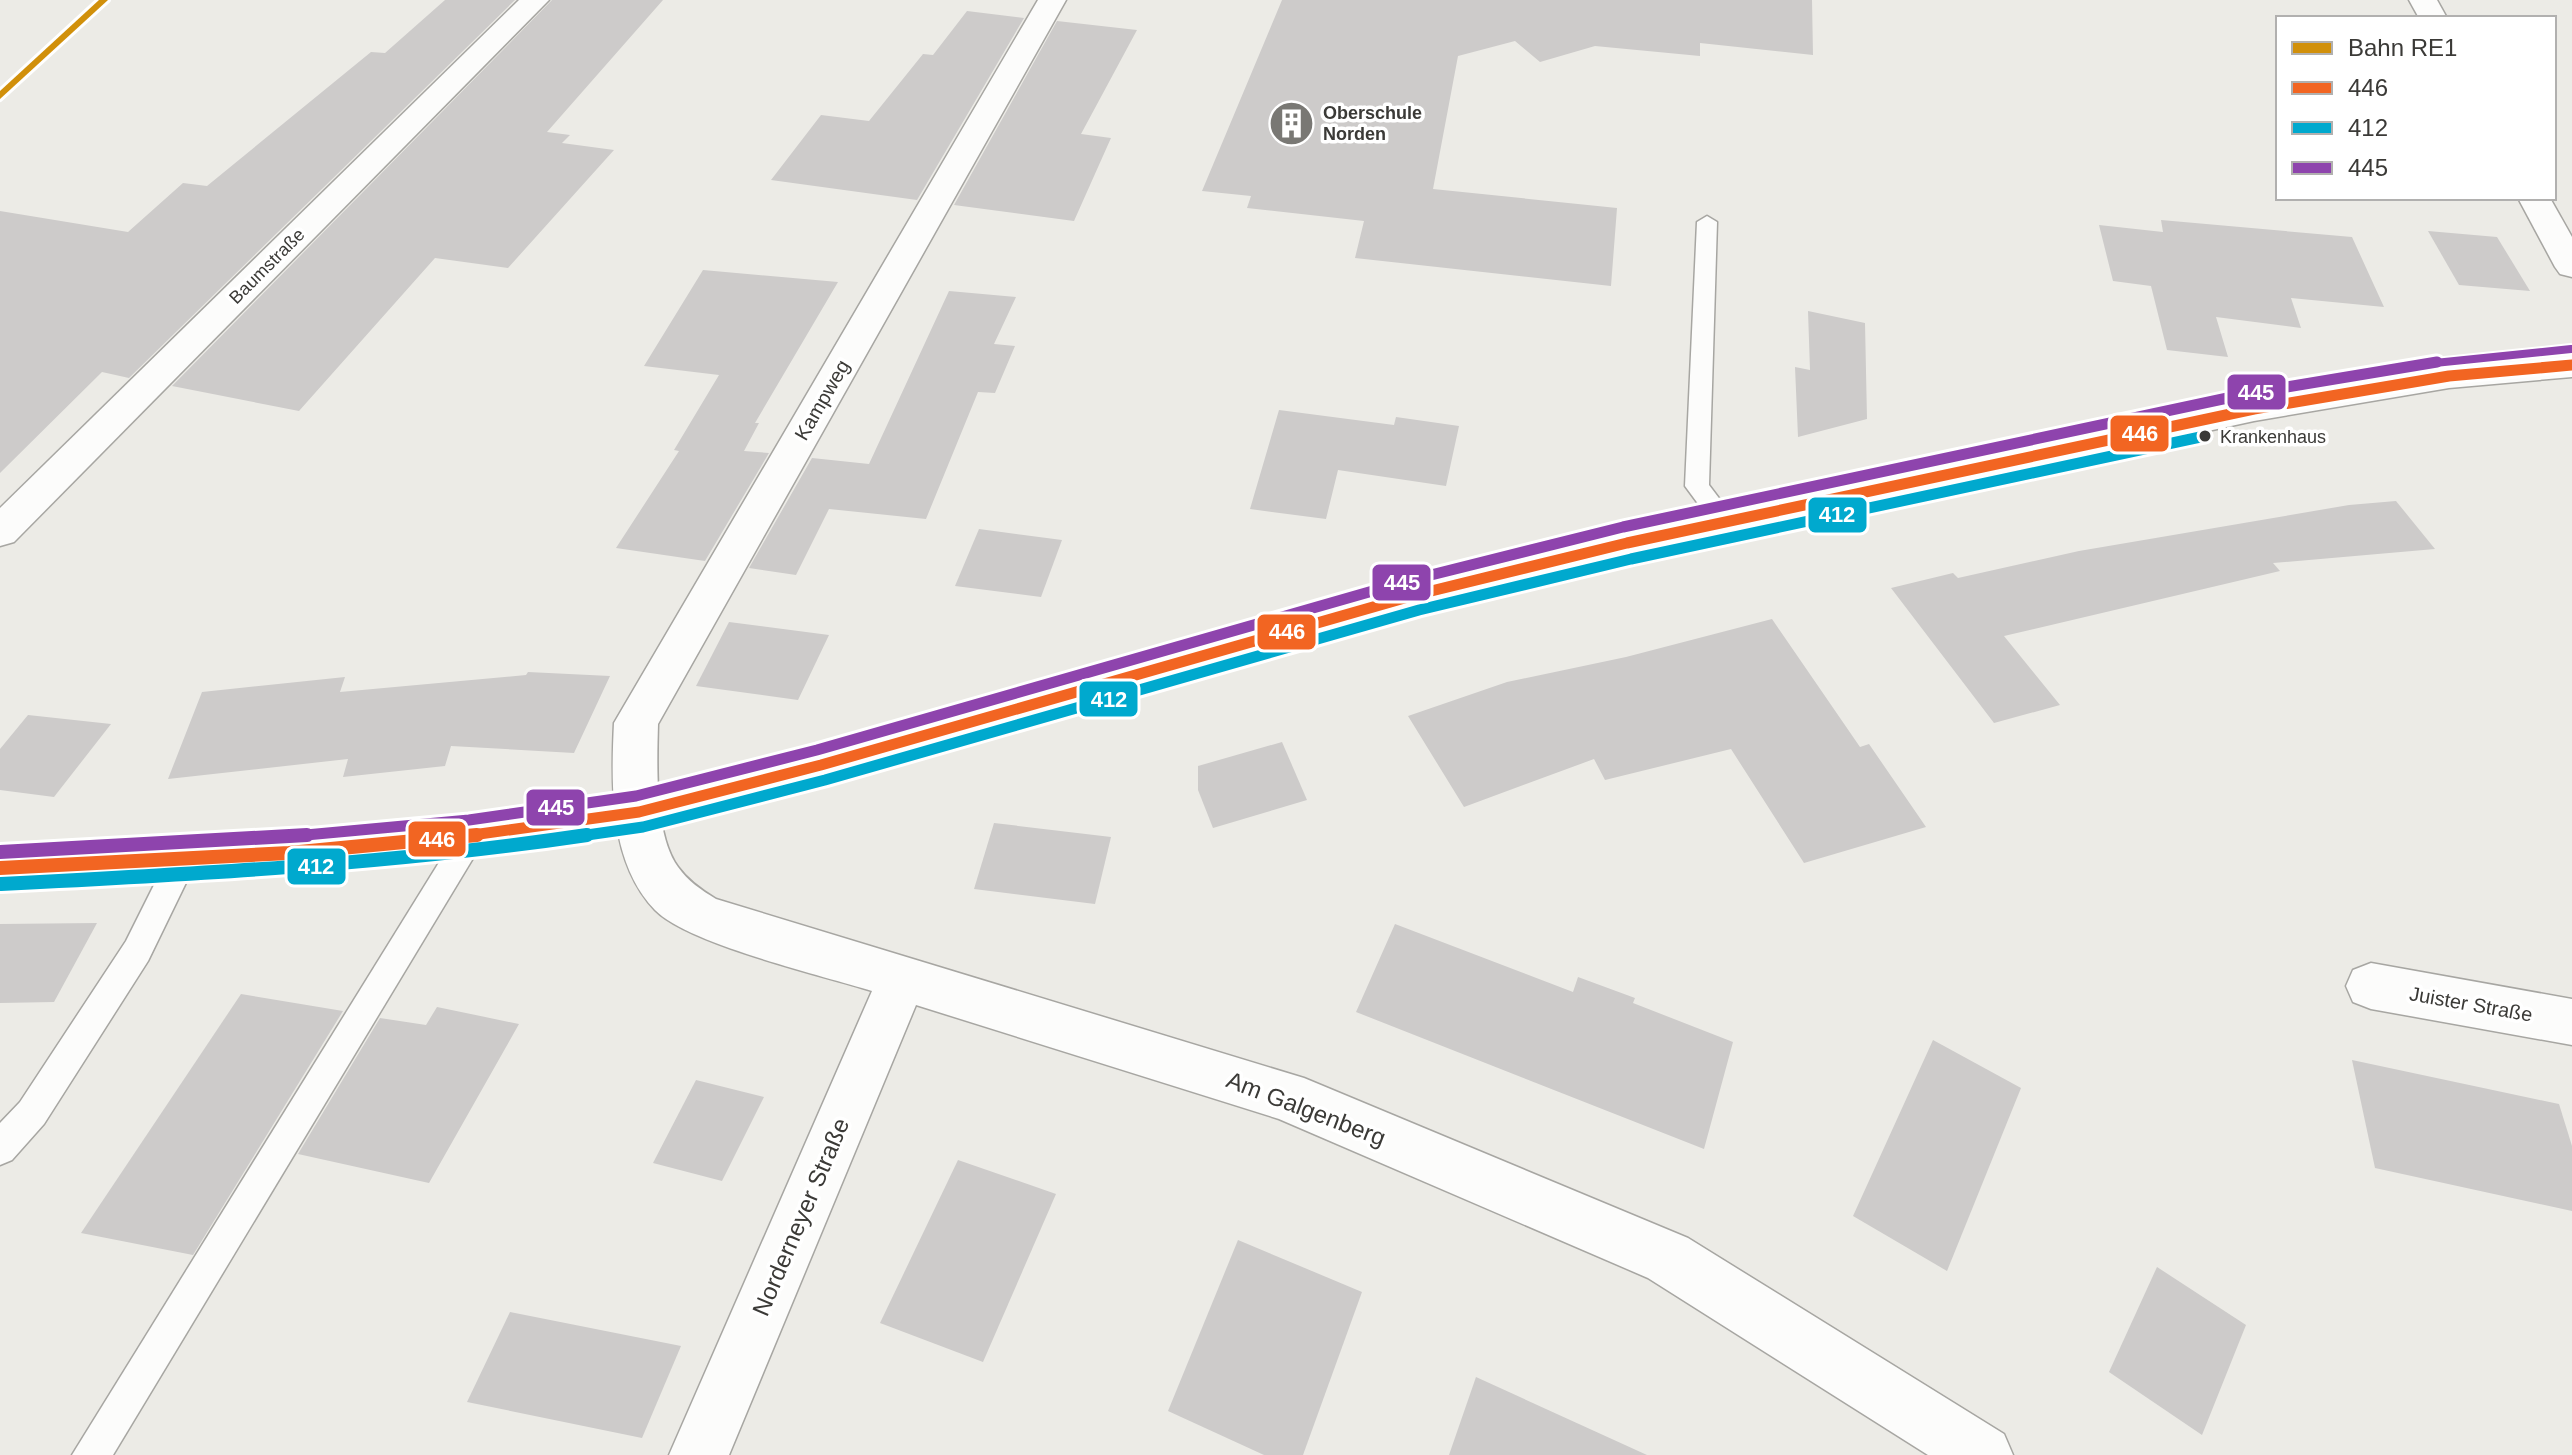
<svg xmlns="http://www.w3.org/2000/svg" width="2572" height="1455" font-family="Arial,sans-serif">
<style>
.building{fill:#cdcbca}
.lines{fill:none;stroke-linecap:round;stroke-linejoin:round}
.lane-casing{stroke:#a7a6a2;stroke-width:3}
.street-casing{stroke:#a7a6a2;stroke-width:3}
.secondary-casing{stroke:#a7a6a2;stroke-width:3}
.lane{fill:#fcfcfb;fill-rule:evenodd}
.street{fill:#fcfcfb;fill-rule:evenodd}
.secondary{fill:#fcfcfb;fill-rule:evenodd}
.bus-1-far1-casing{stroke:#fff;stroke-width:17}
.bus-1-casing{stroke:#fff;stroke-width:20}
.bus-2-far1-casing{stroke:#fff;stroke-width:17}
.bus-2-casing{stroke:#fff;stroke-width:20}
.bus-3-far2-casing{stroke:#fff;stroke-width:12}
.bus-3-far1-casing{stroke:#fff;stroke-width:17}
.bus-3-casing{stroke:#fff;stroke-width:20}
.bus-1-far1{stroke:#f26522;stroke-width:11}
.bus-1{stroke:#f26522;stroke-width:14}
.bus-2-far1{stroke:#00a9ce;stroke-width:11}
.bus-2{stroke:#00a9ce;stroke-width:14}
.bus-3-far2{stroke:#8e44ad;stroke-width:8}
.bus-3-far1{stroke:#8e44ad;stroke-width:11}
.bus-3{stroke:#8e44ad;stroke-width:14}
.rail-1-casing{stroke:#fff;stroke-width:6}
.rail-1{fill:#d1900b;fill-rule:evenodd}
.bus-dot{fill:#3b3a37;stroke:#fff;stroke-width:3}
.labels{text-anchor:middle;stroke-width:7;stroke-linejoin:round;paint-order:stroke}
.far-poi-label{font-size:18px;font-weight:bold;fill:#3b3a37;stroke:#fff;text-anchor:start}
.far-street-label{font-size:18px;fill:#3b3a37;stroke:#fff}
.bus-label{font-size:18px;fill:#3b3a37;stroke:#fff;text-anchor:start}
.street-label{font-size:20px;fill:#3b3a37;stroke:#fff}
.near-street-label{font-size:24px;fill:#3b3a37;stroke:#fff}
.line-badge{stroke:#fff;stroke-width:3}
.badge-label{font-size:22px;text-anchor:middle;font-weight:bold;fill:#fff}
</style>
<rect width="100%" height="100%" fill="#ecebe6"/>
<g class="building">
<path d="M 445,0 L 515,0 L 129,378 L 102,372 L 0,473 L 0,211 L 128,232 L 183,183 L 207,186 L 371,52 L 385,53 Z"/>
<path d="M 552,0 L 663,0 L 547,132 L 570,135 L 562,143 L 614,150 L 508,268 L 435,258 L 299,411 L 172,386 Z"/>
<path d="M 1282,0 L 1812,0 L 1813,55 L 1700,43 L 1700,56 L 1595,46 L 1540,62 L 1515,41 L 1458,56 L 1433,189 L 1617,208 L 1611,286 L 1355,258 L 1364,221 L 1247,208 L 1251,196 L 1202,191 Z"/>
<path d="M 967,11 L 1024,18 L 917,200 L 771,180 L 821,115 L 869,121 L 923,54 L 933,55 Z"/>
<path d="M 1057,21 L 1137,30 L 1081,134 L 1111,138 L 1074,221 L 954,205 Z"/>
<path d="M 2161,220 L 2352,237 L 2384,307 L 2291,298 L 2301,328 L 2216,317 L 2228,357 L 2167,350 L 2151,286 L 2113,281 L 2099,225 L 2163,232 Z"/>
<path d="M 2428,231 L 2497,237 L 2530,291 L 2459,285 Z"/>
<path d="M 703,270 L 838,282 L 755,423 L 759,423 L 744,451 L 769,453 L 705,561 L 616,548 L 679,451 L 674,450 L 719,375 L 644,366 Z"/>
<path d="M 949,291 L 1016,297 L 994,344 L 1015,346 L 995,393 L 978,392 L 926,519 L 829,509 L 796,575 L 749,568 L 812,458 L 869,464 Z"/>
<path d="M 1808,311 L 1865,323 L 1867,419 L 1798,437 L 1795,367 L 1810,370 Z"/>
<path d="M 1279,410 L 1394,425 L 1396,417 L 1459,426 L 1446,486 L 1338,470 L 1326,519 L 1250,509 Z"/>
<path d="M 2396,501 L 2435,549 L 2273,563 L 2280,571 L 2004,636 L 2060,705 L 1994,723 L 1891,588 L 1953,573 L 1958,578 L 2079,551 L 2349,505 Z"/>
<path d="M 979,529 L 1062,540 L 1041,597 L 955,586 Z"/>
<path d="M 1772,619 L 1860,747 L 1869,744 L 1926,827 L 1804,863 L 1731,749 L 1605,780 L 1594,759 L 1464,807 L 1408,716 L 1507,682 L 1626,657 Z"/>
<path d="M 729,622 L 829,635 L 798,700 L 696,686 Z"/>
<path d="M 528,672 L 610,676 L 574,753 L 451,746 L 445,766 L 343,777 L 348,759 L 168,779 L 202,692 L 345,677 L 340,692 L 526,675 Z"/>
<path d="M 28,715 L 111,724 L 54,797 L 0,790 L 0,749 Z"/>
<path d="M 1282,742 L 1307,800 L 1213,828 L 1198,790 L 1198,766 Z"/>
<path d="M 994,823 L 1111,837 L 1095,904 L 974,889 Z"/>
<path d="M 97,923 L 54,1002 L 0,1003 L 0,924 Z"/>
<path d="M 1395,924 L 1573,992 L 1578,977 L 1635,998 L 1633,1003 L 1733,1042 L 1704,1149 L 1356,1012 Z"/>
<path d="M 241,994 L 343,1011 L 193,1255 L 81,1233 Z"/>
<path d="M 437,1007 L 519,1024 L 429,1183 L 298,1154 L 380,1018 L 426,1025 Z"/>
<path d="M 1933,1040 L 2021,1088 L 1947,1271 L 1853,1216 Z"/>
<path d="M 2352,1060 L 2559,1104 L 2572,1146 L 2572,1211 L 2375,1168 Z"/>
<path d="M 696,1080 L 764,1097 L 722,1181 L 653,1163 Z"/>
<path d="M 958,1160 L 1056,1194 L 983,1362 L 880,1323 Z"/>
<path d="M 1238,1240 L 1362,1292 L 1303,1455 L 1264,1455 L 1168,1411 Z"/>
<path d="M 2157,1267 L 2246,1325 L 2202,1435 L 2109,1372 Z"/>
<path d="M 510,1312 L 681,1346 L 642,1438 L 467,1402 Z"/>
<path d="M 1476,1377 L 1647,1455 L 1449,1455 Z"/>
</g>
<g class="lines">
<defs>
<g id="lane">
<path d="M 1707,216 L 1717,222 L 1709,485 L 1737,522 L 1734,528 L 1725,531 L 1716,528 L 1685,486 L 1697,222 Z"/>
<path d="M 471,824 L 481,827 L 486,836 L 481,845 L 113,1455 L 72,1455 L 461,827 Z"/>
<path d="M 183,845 L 194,849 L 198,858 L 148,961 L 44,1124 L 12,1160 L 0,1165 L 0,1123 L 20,1102 L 126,941 L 172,849 Z"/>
</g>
<g id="street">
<path d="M 519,0 L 549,0 L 14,542 L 0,546 L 0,508 Z"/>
<path d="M 1038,0 L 1066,0 L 658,724 C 657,763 654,834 678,867 C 688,881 701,890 716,899 L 1304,1078 L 1688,1238 L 2004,1434 L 2013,1455 L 1928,1455 L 1648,1278 L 1279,1119 L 916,1005 L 729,1455 L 669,1455 L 872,991 C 821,975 688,944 655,910 C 609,862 611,784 614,723 Z"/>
<path d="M 2409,0 L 2437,0 L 2447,18 L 2419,18 Z"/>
<path d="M 2518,198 L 2550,198 L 2572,237 L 2572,277 L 2560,274 L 2555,267 Z"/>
<path d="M 2371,963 L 2572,999 L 2572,1045 L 2371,1009 L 2353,1002 L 2346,986 L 2353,970 Z"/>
</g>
<path id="secondary" d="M 2572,353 L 2572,377 L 2449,388 L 2254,421 L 1627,557 L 1415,610 L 821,783 L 639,831 L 471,856 L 289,873 L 0,888 L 0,848 L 289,833 L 471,816 L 639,793 L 821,747 L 1415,580 L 1627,529 L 2254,397 L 2449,364 Z"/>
</defs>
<use href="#lane" class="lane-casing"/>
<use href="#street" class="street-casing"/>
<use href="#secondary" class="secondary-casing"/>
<use href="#lane" class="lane"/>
<use href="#street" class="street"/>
<use href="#secondary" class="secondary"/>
<defs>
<path id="bus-1-far1" d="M 458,837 L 639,812 L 821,765 L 1415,595 L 1627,543 L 2254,409 L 2449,376 L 2572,365"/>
<path id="bus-1" d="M 0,868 L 289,853 L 477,835"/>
<path id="bus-2-far1" d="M 573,837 L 643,827 L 825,780 L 1419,610 L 1631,559 L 2205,436"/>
<path id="bus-2" d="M 1,884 C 197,874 392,864 587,835"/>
<path id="bus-3-far2" d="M 2425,364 L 2571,349"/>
<path id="bus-3-far1" d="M 284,837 L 469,820 L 636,796 L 817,750 L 1411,580 L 1623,527 L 2251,393 L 2437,362"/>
<path id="bus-3" d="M 0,852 L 307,835"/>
</defs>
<use href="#bus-1-far1" class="bus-1-far1-casing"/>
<use href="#bus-1" class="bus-1-casing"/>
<use href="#bus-2-far1" class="bus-2-far1-casing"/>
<use href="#bus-2" class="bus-2-casing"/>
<use href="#bus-3-far2" class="bus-3-far2-casing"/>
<use href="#bus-3-far1" class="bus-3-far1-casing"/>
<use href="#bus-3" class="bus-3-casing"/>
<use href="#bus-1-far1" class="bus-1-far1"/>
<use href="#bus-1" class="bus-1"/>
<use href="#bus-2-far1" class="bus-2-far1"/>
<use href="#bus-2" class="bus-2"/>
<use href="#bus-3-far2" class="bus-3-far2"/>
<use href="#bus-3-far1" class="bus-3-far1"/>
<use href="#bus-3" class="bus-3"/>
<defs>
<path id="rail-1" d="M 99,0 L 108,0 L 0,99 L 0,91 Z"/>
</defs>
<use href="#rail-1" class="rail-1-casing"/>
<use href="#rail-1" class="rail-1"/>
</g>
<defs>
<symbol id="building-disc" viewBox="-11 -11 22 22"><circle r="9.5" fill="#797874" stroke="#fff"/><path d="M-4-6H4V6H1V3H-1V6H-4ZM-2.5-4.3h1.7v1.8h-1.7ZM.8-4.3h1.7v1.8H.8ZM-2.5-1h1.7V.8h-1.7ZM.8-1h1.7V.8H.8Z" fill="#fff"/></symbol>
</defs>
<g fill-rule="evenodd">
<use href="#building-disc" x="1266" y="98" width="51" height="51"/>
</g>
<circle class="bus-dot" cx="2205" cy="436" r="7"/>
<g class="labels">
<g class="far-poi-label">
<text x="1323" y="119">Oberschule<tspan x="1323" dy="21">Norden</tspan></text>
</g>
<g class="far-street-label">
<text transform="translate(267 266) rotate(-45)" y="6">Baumstraße</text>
</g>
<g class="bus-label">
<text x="2220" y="443">Krankenhaus</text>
</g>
<g class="street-label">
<text transform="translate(822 400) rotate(-60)" y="7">Kampweg</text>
<text transform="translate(2471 1004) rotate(10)" y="7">Juister Straße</text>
</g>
<g class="near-street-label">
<text transform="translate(1306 1109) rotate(21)" y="8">Am Galgenberg</text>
<text transform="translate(801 1217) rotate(-67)" y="8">Norderneyer Straße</text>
</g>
</g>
<g class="line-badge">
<rect x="2226" y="373" width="61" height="38" rx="8" fill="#8e44ad"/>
<rect x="2109" y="414" width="61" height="39" rx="8" fill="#f26522"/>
<rect x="1807" y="496" width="61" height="38" rx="8" fill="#00a9ce"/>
<rect x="1371" y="563" width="61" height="39" rx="8" fill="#8e44ad"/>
<rect x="1256" y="613" width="61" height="38" rx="8" fill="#f26522"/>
<rect x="1078" y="680" width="61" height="38" rx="8" fill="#00a9ce"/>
<rect x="525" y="788" width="61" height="39" rx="8" fill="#8e44ad"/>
<rect x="407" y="820" width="60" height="38" rx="8" fill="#f26522"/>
<rect x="286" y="847" width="61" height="39" rx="8" fill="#00a9ce"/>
</g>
<g class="badge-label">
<text x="2256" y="400">445</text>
<text x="2140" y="441">446</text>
<text x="1837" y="522">412</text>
<text x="1402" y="590">445</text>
<text x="1287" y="639">446</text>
<text x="1109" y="707">412</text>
<text x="556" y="815">445</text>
<text x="437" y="847">446</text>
<text x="316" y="874">412</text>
</g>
<rect x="2276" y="16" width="280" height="184" fill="#ffffff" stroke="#b1b0af" stroke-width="2"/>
<rect x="2292" y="42" width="40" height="12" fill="#d1900b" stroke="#b1b0af" stroke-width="2"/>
<text x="2348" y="56" font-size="24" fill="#3b3a37">Bahn RE1</text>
<rect x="2292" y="82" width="40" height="12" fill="#f26522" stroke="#b1b0af" stroke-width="2"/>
<text x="2348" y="96" font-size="24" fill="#3b3a37">446</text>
<rect x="2292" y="122" width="40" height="12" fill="#00a9ce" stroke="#b1b0af" stroke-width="2"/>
<text x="2348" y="136" font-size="24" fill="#3b3a37">412</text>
<rect x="2292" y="162" width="40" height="12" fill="#8e44ad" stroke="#b1b0af" stroke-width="2"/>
<text x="2348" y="176" font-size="24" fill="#3b3a37">445</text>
</svg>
